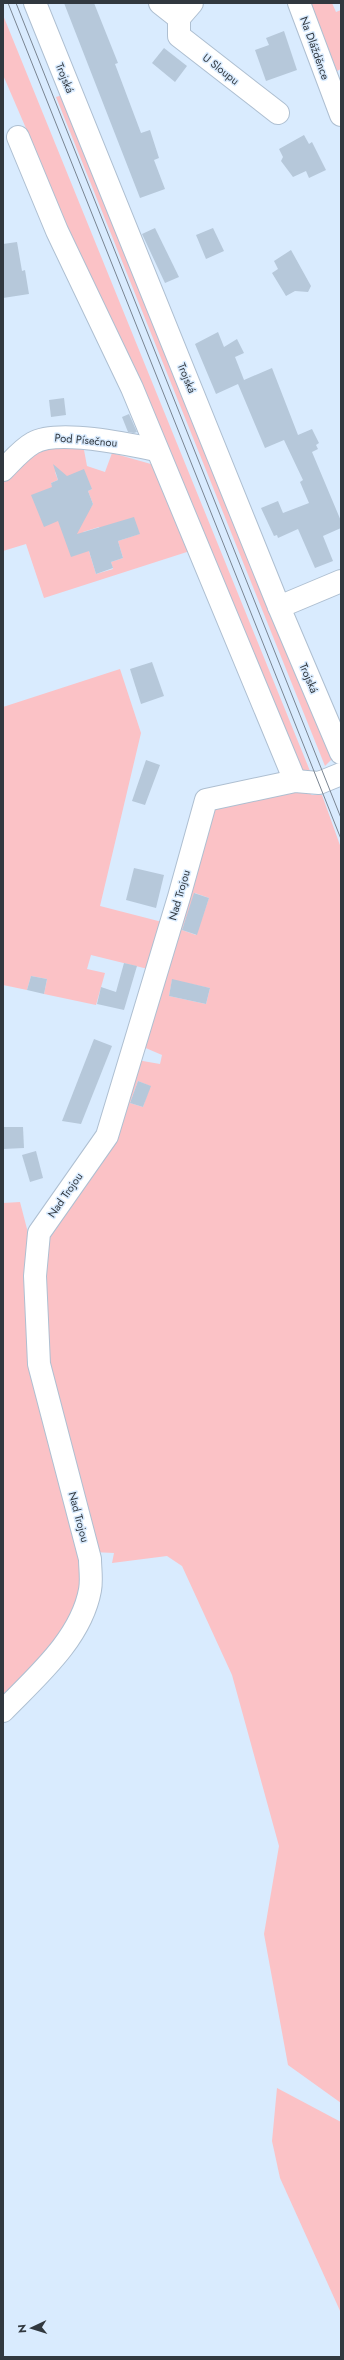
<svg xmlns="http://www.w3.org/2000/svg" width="344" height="2360" font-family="Jost,sans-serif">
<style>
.green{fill:#fbc2c6;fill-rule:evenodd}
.building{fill:#b6c8da}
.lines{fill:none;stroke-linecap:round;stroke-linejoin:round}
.minor-casing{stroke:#aebfd1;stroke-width:24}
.minor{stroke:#fff;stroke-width:22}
.tram{stroke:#7a8592;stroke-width:1}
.labels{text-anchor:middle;stroke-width:3;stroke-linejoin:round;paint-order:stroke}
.street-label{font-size:11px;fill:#31383f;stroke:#d9ebfe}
</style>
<rect width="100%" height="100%" fill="#d9ebfe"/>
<g class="green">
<path d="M 311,3 L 332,3 L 336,12 L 341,10 L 341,69 L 337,71 Z"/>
<path d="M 3,15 L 310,771 L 303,771 L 297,767 L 60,223 L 28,133 L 3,75 Z"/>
<path d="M 66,94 L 334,757 L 325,766 L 56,97 Z"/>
<path d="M 71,447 L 84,450 L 87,466 L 105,472 L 112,453 L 158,466 L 190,551 L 44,598 L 26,544 L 3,551 L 3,481 L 36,449 ZM 55,472 L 64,478 L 92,489 L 88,491 L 93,504 L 91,507 L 61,509 L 51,483 L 58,480 ZM 99,527 L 100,529 L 139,534 L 118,541 L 123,558 L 111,562 L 113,569 L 96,574 L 83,532 Z"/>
<path d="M 120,669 L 141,733 L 100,906 L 166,923 L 152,970 L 91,955 L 87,969 L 105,973 L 96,1005 L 44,994 L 47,979 L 31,976 L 27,990 L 3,985 L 3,707 Z"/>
<path d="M 298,786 L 312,795 L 322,795 L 341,848 L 341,2103 L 288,2065 L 264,1934 L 279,1846 L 232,1675 L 182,1566 L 167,1556 L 112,1563 L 114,1553 L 93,1552 L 43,1363 L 46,1237 L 137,1060 L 160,1064 L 162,1055 L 141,1046 L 209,806 ZM 195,893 L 209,898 L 196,935 L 182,930 ZM 172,980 L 210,988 L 206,1004 L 169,996 ZM 138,1081 L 150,1086 L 143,1107 L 130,1103 Z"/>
<path d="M 20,1202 L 33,1252 L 33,1367 L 80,1546 L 81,1598 L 63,1634 L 3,1697 L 3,1203 Z"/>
<path d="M 277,2088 L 341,2122 L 341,2313 L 280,2178 L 272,2141 Z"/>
</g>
<g class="building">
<path d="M 64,3 L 94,3 L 118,63 L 115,64 L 141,133 L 150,130 L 159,158 L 154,160 L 165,189 L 140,198 Z"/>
<path d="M 284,31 L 297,70 L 266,81 L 255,50 L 269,45 L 266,38 Z"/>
<path d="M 164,48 L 187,66 L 175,82 L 152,63 Z"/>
<path d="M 304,135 L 309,144 L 312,142 L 326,170 L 309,178 L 306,171 L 293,177 L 281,161 L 283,157 L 279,149 Z"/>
<path d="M 155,228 L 179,277 L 165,283 L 142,234 Z"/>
<path d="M 213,228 L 224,251 L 206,259 L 196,235 Z"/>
<path d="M 17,242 L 22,271 L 25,270 L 29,294 L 3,298 L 3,244 Z"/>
<path d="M 291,250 L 311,286 L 308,292 L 295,291 L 286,296 L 272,273 L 278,269 L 274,261 Z"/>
<path d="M 218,332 L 224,347 L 237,339 L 244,353 L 235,357 L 244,380 L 272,368 L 298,435 L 312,429 L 319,443 L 316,445 L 318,449 L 312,452 L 341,521 L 341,528 L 323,536 L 333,561 L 315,568 L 298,529 L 278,538 L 277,535 L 274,536 L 261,508 L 278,501 L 283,513 L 309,503 L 300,482 L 303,480 L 284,440 L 265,448 L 238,384 L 216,394 L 195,344 Z"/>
<path d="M 64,398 L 66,415 L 51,417 L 49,400 Z"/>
<path d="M 129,414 L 137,432 L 134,433 L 128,432 L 122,417 Z"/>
<path d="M 53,464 L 67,476 L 84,469 L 92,489 L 88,491 L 93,504 L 77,534 L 134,517 L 140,534 L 118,541 L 123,558 L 111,562 L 113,568 L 96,574 L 89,551 L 71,557 L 58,521 L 44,527 L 31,495 L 52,487 L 51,483 L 58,480 Z"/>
<path d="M 152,662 L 164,696 L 141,704 L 130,669 Z"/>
<path d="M 146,760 L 160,765 L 145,805 L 132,801 Z"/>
<path d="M 134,868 L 164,875 L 156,908 L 126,900 Z"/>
<path d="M 194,893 L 209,898 L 197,935 L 182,930 Z"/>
<path d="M 124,963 L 137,966 L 124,1010 L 97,1004 L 101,987 L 116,992 Z"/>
<path d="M 31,976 L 47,979 L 44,994 L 27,990 Z"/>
<path d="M 172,979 L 210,988 L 206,1004 L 169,996 Z"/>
<path d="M 94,1039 L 112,1046 L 81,1124 L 62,1121 Z"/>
<path d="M 138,1081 L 151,1086 L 143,1107 L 130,1103 Z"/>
<path d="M 3,1127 L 23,1127 L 24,1148 L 3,1149 Z"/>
<path d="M 36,1151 L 43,1178 L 30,1182 L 22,1155 Z"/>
</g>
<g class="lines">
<defs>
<g id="minor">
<path d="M 35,3 L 279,607 L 341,753"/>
<path d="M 160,3 L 179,18 L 179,36 L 278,113"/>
<path d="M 299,3 L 341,115"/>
<path d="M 179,18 L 192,3"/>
<path d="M 18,137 L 57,231 L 132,388 L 295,781"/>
<path d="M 3,470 C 12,461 22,449 33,443 C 57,429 128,444 156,450"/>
<path d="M 279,607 L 341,581"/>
<path d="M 3,1711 C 36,1677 81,1639 90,1590 C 92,1580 90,1568 90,1559 L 39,1364 L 35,1276 L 39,1233 L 107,1136 L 179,897 L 206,800 L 295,781 L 319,783 L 341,774"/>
</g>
</defs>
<use href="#minor" class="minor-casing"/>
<use href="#minor" class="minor"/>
<g class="tram">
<path d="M 8,3 L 341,839"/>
<path d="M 16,3 L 341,818"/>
</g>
</g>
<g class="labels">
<g class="street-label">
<text transform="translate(315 48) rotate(70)" y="4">Na Dlážděnce</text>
<text transform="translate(221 69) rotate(38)" y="4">U Sloupu</text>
<text transform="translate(65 78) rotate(68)" y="4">Trojská</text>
<text transform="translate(187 378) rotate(68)" y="4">Trojská</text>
<text transform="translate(86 440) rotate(5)" y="4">Pod Písečnou</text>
<text transform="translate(309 678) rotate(67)" y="4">Trojská</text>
<text transform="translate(179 895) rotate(-74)" y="4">Nad Trojou</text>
<text transform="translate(65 1195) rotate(-55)" y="4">Nad Trojou</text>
<text transform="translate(79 1517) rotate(75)" y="4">Nad Trojou</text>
</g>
</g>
<rect width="344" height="2360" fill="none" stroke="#31383f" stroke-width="8"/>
<g transform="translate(32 2328) rotate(266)" stroke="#d9ebfe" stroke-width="3" paint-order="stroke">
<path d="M0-3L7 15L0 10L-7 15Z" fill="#31383f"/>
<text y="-6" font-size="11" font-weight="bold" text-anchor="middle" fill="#31383f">N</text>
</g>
</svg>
